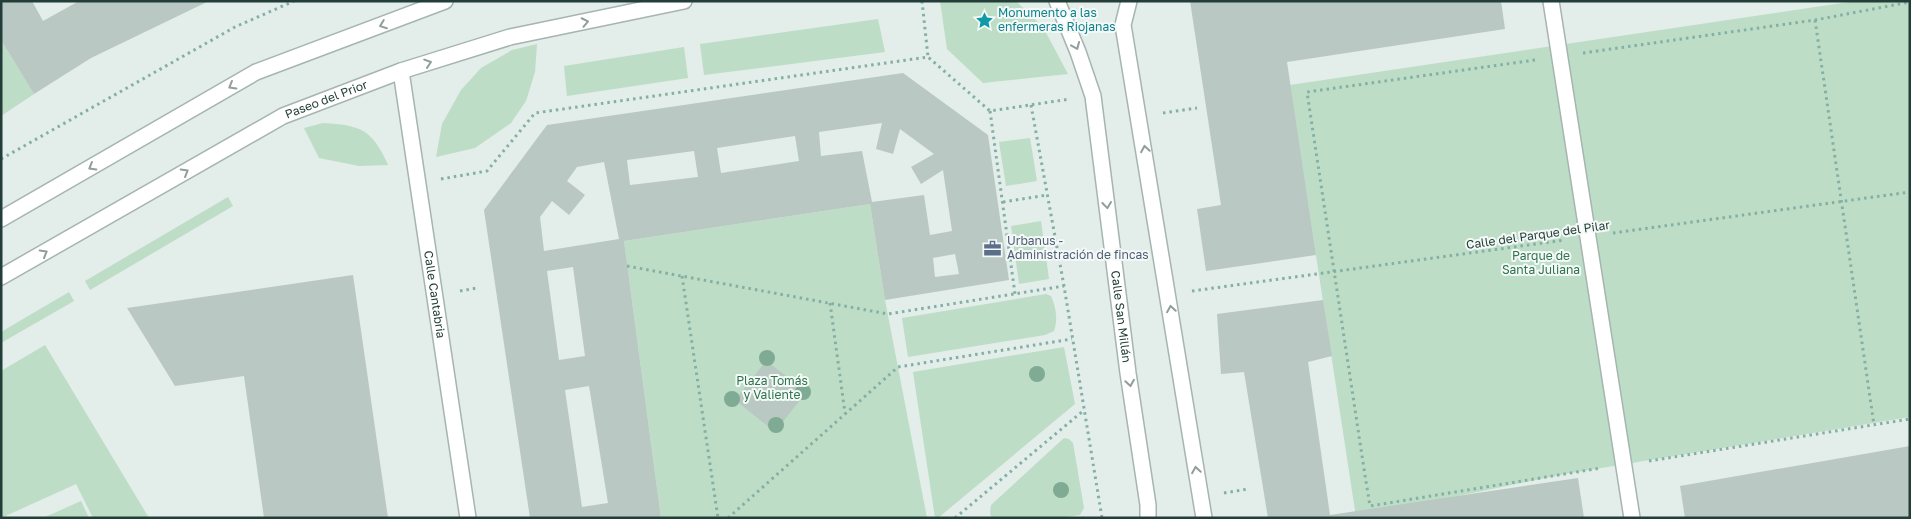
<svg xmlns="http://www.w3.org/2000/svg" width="1911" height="519" font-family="'Golos Text',sans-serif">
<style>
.green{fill:#bdddc7}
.building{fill:#b9c8c2;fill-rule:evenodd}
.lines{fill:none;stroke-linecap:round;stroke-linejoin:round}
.minor-casing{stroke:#a6b5b0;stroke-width:18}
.path{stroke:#84b0a4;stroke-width:3;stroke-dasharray:2.5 4;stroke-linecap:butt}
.minor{stroke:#fff;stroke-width:15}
.tree{fill:#7faa93}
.oneway{stroke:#919e9c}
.labels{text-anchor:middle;stroke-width:4;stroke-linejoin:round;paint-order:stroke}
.culture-label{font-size:12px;fill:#0d838f;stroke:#f4f9f7;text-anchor:start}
.street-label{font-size:12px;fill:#233e38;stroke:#f4f9f7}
.service-label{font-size:12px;fill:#4e5e75;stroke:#f4f9f7;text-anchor:start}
.park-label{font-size:12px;fill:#2e744d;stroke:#f4f9f7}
</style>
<rect width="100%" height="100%" fill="#e3ede9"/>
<g class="green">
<path d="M 940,1 L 1016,1 L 1043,27 L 1068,74 L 983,83 L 947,49 Z"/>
<path d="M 1856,1 L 1910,1 L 1910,417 L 1565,474 L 1356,517 L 1290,85 Z"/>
<path d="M 878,19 L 885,52 L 704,75 L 700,44 Z"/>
<path d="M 1,40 L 34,94 L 1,116 Z"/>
<path d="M 537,44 L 535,72 L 526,101 L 511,123 L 475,148 L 436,157 L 442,124 L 461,90 L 481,68 L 512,50 Z"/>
<path d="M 684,47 L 688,78 L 567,96 L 564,66 Z"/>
<path d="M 323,123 C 360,125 372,129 388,165 L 359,166 L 319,158 L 304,128 Z"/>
<path d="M 1030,138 L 1037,181 L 1006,186 L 999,142 Z"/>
<path d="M 228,197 L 233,206 L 90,290 L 85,281 Z"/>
<path d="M 870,204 L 885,300 L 927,518 L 661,518 L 624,241 Z"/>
<path d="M 1041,221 L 1049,279 L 1019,284 L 1011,226 Z"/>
<path d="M 69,292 L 74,301 L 1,343 L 1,332 Z"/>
<path d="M 1046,294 L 1051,296 C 1056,307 1058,320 1054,331 L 1045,335 L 908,357 L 902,318 Z"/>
<path d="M 45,345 L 149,518 L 93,518 L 76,484 L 1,518 L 1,371 Z"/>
<path d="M 1064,347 L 1075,404 L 938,518 L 935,518 L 913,372 Z"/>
<path d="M 1064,438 L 1069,439 L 1073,443 L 1084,508 L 1080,515 L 1060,518 L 991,518 L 990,512 L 991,505 Z"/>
<path d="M 81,501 L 89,518 L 43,518 Z"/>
</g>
<g class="building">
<path d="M 1,1 L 32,1 L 43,21 L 79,1 L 209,1 L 91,58 L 34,94 L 1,40 Z"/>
<path d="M 1190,1 L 1501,1 L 1505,29 L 1287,62 L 1316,255 L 1206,271 L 1197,209 L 1221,205 Z"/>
<path d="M 903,73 L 988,135 L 1009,280 L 885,300 L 870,204 L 624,241 L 661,518 L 530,518 L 484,210 L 547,125 ZM 882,123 L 876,149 L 893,154 L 900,129 L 934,154 L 911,167 L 921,184 L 943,170 L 952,231 L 930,235 L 924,195 L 872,202 L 862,151 L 821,156 L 819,132 ZM 795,136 L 799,161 L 721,173 L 717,148 ZM 694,151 L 698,177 L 630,185 L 627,160 ZM 604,162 L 619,239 L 544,251 L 540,217 L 552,201 L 569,215 L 585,195 L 567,181 L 577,167 ZM 955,254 L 959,274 L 935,277 L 933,258 ZM 573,267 L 585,356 L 559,360 L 547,271 ZM 589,386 L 608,503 L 582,507 L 565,390 Z"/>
<path d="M 353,275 L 388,518 L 264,518 L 244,376 L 175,386 L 127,308 Z"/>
<path d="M 1323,300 L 1332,356 L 1308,362 L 1330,515 L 1578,478 L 1584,518 L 1268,518 L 1244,372 L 1221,374 L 1217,314 Z"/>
<path d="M 766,361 L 807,391 L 775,432 L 735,400 Z"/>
<path d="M 1910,446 L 1910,518 L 1685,518 L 1680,486 Z"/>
</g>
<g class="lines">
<defs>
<g id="minor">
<path id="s1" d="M 1057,1 L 1078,52 L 1093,96 L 1128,373 L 1148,505 L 1148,518"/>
<path d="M 1129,1 L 1123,25 L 1204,518"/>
<path d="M 1551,1 L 1632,518"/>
<path id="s2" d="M 401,71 L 468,518"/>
<path d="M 1,219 L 256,72 L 445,1"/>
<path id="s3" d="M 1,277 L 283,116 L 401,71 L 510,37 L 684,1"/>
</g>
</defs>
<use href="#minor" class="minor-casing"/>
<g class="path">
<path d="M 922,1 L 928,57"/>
<path d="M 1815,20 L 1874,425"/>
<path d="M 1583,53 L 1815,20 L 1910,2"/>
<path d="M 1535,60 L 1307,92 L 1364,469 L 1370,506 L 1601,468"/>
<path d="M 1031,105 L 1064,286 L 1102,518"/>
<path d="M 990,111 L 1015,294"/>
<path d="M 1163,113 L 1197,108"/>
<path d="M 1,159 L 235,27 L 294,1"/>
<path d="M 441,179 L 487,171 L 535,113 L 928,57 L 990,111 L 1070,99"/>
<path d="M 1003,202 L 1047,195"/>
<path d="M 1613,233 L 1910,192"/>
<path d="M 627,266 L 888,314 L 1064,286"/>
<path d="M 682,276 L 718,518"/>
<path d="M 460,291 L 477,288"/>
<path d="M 1192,291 L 1565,240"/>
<path d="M 830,303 L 845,413"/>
<path d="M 1649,461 L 1910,419"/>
<path d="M 1224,493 L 1248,489"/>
<path d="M 728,518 L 898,367 L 1072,339"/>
<path d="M 955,518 L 1083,411"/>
</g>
<use href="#minor" class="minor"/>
</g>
<g class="tree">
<circle cx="767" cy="358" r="8"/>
<circle cx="1037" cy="374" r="8"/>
<circle cx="803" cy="392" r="8"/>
<circle cx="732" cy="399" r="8"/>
<circle cx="776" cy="425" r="8"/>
<circle cx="1061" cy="490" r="8"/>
</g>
<defs><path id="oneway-chevron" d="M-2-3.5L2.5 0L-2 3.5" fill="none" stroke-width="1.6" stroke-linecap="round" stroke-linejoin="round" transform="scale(1.25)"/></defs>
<g class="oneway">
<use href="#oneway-chevron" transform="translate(585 22) rotate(-12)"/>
<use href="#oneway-chevron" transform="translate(383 25) rotate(159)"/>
<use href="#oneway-chevron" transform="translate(1076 46) rotate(67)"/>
<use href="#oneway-chevron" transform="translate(428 63) rotate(-18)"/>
<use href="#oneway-chevron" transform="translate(232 86) rotate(150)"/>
<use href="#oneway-chevron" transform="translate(1145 149) rotate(-99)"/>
<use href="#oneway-chevron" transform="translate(92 167) rotate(150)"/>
<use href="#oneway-chevron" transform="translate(185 172) rotate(-30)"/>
<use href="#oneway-chevron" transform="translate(1107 205) rotate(83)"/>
<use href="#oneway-chevron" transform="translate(44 253) rotate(-30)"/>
<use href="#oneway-chevron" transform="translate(1171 309) rotate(-99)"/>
<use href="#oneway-chevron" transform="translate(1130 383) rotate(81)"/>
<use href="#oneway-chevron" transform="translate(1196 470) rotate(-99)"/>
</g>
<defs>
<symbol id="sight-bare" viewBox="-9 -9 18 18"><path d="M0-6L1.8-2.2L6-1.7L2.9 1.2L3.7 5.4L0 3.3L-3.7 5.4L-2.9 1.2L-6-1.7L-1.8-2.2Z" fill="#0f9aa8" stroke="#f4f9f7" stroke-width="2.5" paint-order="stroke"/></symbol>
<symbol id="office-bare" viewBox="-9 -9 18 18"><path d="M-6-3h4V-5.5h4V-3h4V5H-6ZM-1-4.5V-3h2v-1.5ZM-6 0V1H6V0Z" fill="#5c6f8a" stroke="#f4f9f7" stroke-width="2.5" paint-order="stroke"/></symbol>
</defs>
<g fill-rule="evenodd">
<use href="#sight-bare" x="972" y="8" width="25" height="25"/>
<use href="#office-bare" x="980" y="236" width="25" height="25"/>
</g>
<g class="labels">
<g class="culture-label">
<text x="998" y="17">Monumento a las<tspan x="998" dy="14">enfermeras Riojanas</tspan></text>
</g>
<g class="street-label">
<text dy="4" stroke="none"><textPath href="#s3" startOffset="371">Paseo del Prior</textPath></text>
<text transform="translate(1538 235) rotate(-8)" y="4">Calle del Parque del Pilar</text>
<text dy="4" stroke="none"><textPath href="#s2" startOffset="226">Calle Cantabria</textPath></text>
<text dy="4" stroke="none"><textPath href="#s1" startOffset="324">Calle San Millán</textPath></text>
</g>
<g class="service-label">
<text x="1007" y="245">Urbanus -<tspan x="1007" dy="14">Administración de fincas</tspan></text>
</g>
<g class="park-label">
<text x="1541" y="260">Parque de<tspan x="1541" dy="14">Santa Juliana</tspan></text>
<text x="772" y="385">Plaza Tomás<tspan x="772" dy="14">y Valiente</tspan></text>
</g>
</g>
<rect width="1911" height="519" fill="none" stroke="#233e38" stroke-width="5"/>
</svg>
